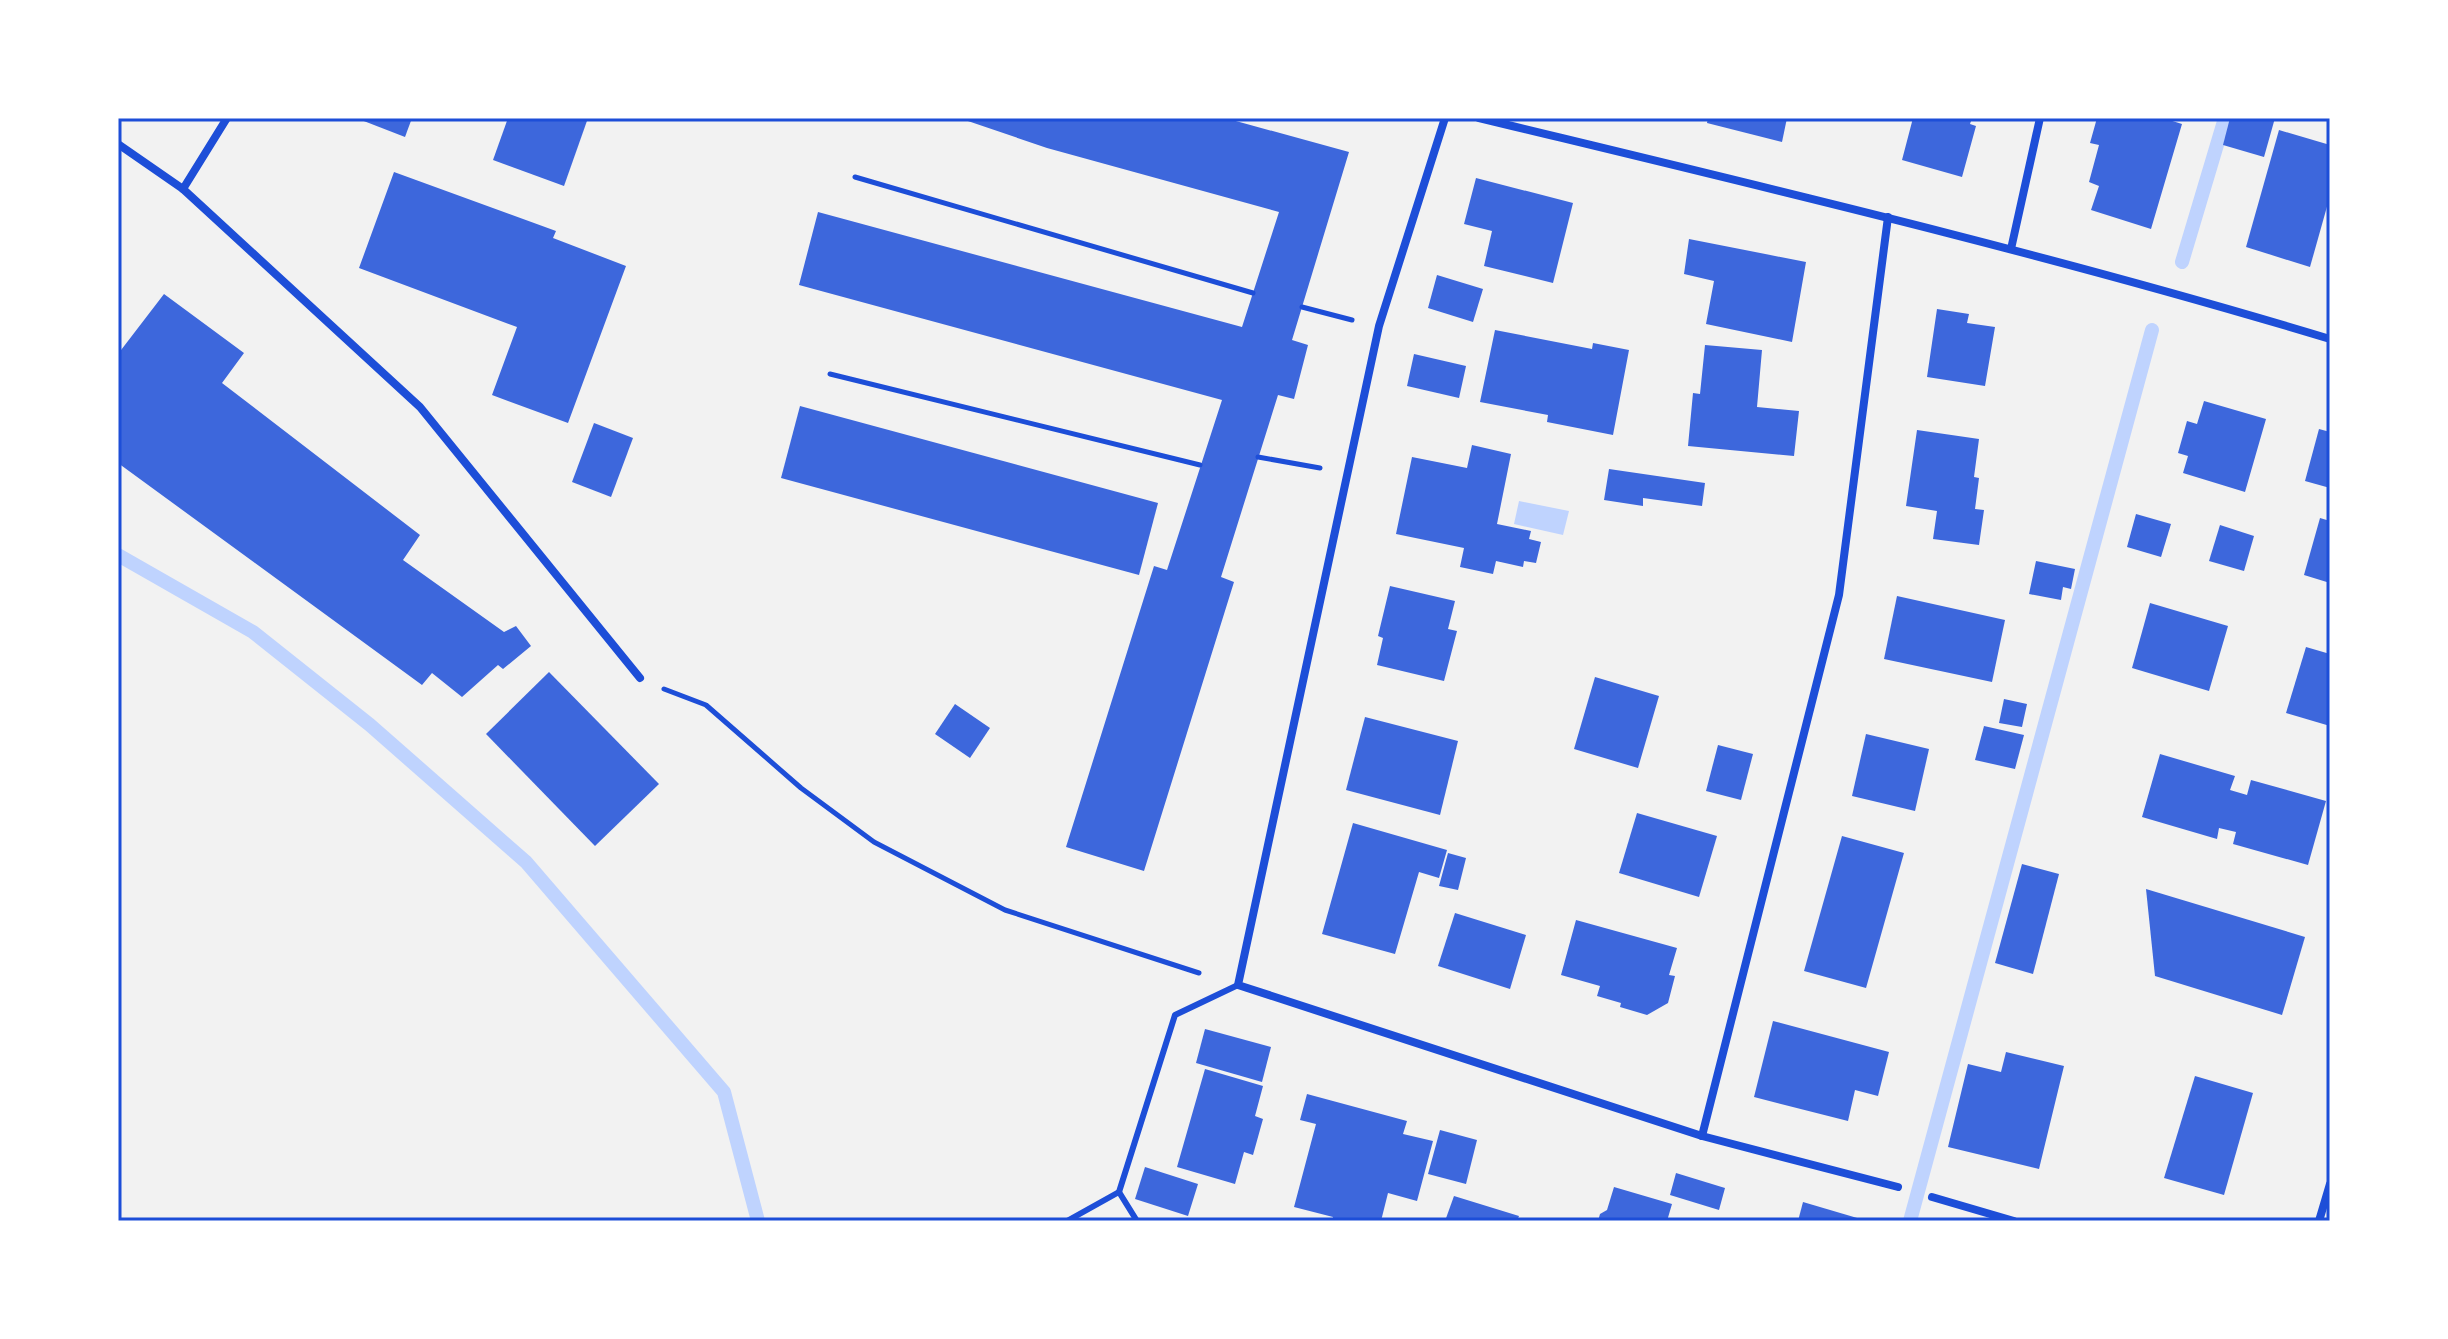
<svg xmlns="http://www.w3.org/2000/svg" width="2448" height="1339" font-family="'Source Sans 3',sans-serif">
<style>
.water{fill:#bfd3fe}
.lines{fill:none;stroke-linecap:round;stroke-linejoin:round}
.stream{stroke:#bfd3fe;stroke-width:14}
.building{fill:#3d67dc}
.path{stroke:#1d4ed8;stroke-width:5}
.service{stroke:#1d4ed8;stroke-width:6}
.minor{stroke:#1d4ed8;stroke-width:8}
.neatline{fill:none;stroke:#1d4ed8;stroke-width:3}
</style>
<rect width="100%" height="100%" fill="#f2f2f2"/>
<path class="water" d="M 1519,501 L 1569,511 L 1563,535 L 1514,524 Z"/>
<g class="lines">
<g class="stream">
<path d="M 2182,262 L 2225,118"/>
<path d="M 118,555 L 253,632 L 370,725 L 526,862 L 724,1092 L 758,1221"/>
<path d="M 1910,1221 L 2152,330"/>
</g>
</g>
<g class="building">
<path d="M 356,118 L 412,118 L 405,137 Z"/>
<path d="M 508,118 L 588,118 L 564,186 L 493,160 Z"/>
<path d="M 959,118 L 1225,118 L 1349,152 L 1292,340 L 1308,345 L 1294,399 L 1278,395 L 1221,577 L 1234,582 L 1144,871 L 1066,847 L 1154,566 L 1167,570 L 1222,400 L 799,285 L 818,212 L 1242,327 L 1279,212 L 1047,148 Z"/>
<path d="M 1708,118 L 1787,118 L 1782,142 L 1707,123 Z"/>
<path d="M 1913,118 L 1972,118 L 1970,124 L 1976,126 L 1962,177 L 1902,160 Z"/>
<path d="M 2097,118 L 2163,118 L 2182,124 L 2151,229 L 2091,210 L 2099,186 L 2089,182 L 2099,145 L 2090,143 Z"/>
<path d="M 2230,118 L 2275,118 L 2264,157 L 2223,145 Z"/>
<path d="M 2279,130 L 2330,145 L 2330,196 L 2310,267 L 2246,247 Z"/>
<path d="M 394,172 L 556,231 L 553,238 L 626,266 L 568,423 L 492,395 L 517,327 L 359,268 Z"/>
<path d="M 1476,178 L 1573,203 L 1553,283 L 1484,266 L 1492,231 L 1464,224 Z"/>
<path d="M 1689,239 L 1806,262 L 1792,342 L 1706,324 L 1714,281 L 1684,274 Z"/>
<path d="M 1437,275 L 1483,289 L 1473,322 L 1428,308 Z"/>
<path d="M 164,294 L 244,353 L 222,383 L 420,535 L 403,560 L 504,632 L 516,626 L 531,646 L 503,669 L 498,665 L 462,697 L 432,673 L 422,685 L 118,463 L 118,354 Z"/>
<path d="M 1937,309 L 1969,314 L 1967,323 L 1995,327 L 1985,386 L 1927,377 Z"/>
<path d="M 1495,330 L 1592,349 L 1593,343 L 1629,350 L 1613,435 L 1547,422 L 1548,415 L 1480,402 Z"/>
<path d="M 1705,345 L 1762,350 L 1757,407 L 1799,411 L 1794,456 L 1688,446 L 1693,393 L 1700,394 Z"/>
<path d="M 1414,354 L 1466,366 L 1459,398 L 1407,386 Z"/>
<path d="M 2204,401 L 2266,419 L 2245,492 L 2183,473 L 2188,456 L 2178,453 L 2187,421 L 2197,424 Z"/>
<path d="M 800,406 L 1158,503 L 1139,575 L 781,478 Z"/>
<path d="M 594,423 L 633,438 L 611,497 L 572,482 Z"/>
<path d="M 2319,429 L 2330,432 L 2330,488 L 2305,481 Z"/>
<path d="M 1917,430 L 1979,439 L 1974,477 L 1979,478 L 1975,509 L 1984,510 L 1979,545 L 1933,539 L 1937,511 L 1906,506 Z"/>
<path d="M 1472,445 L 1511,454 L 1497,524 L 1531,531 L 1529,539 L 1541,542 L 1536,563 L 1524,561 L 1523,567 L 1496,561 L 1493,574 L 1460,567 L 1464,548 L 1396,534 L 1412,457 L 1467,468 Z"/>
<path d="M 1609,469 L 1705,483 L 1702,506 L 1643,498 L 1643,506 L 1604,500 Z"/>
<path d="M 2136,514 L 2171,524 L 2161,557 L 2127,547 Z"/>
<path d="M 2320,518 L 2330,521 L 2330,583 L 2304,575 Z"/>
<path d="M 2220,525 L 2254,536 L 2244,571 L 2209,561 Z"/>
<path d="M 2036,561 L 2075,569 L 2071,589 L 2063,587 L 2061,600 L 2029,594 Z"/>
<path d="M 1390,586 L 1455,601 L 1448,629 L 1457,631 L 1444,681 L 1377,665 L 1383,638 L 1378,636 Z"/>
<path d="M 1897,596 L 2005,620 L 1992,682 L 1884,659 Z"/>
<path d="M 2150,603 L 2228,626 L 2209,691 L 2132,668 Z"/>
<path d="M 2306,647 L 2330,654 L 2330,726 L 2286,713 Z"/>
<path d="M 549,672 L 659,784 L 595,846 L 486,734 Z"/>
<path d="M 1595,677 L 1659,696 L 1638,768 L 1574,749 Z"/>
<path d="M 2004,699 L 2027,704 L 2022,727 L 1999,723 Z"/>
<path d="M 955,704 L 990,728 L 970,758 L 935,734 Z"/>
<path d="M 1365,717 L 1458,741 L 1440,815 L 1346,790 Z"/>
<path d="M 1984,726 L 2024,735 L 2015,769 L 1975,760 Z"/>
<path d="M 1866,734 L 1929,749 L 1915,811 L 1852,796 Z"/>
<path d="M 1718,745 L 1753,754 L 1741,800 L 1706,791 Z"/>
<path d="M 2160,754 L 2235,776 L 2230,790 L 2247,795 L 2251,780 L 2326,801 L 2308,865 L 2233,844 L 2236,832 L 2219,828 L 2217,839 L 2142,817 Z"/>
<path d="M 1637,813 L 1717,836 L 1699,897 L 1619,873 Z"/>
<path d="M 1353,823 L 1447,850 L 1439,878 L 1419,872 L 1395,954 L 1322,934 Z"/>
<path d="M 1842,836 L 1904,853 L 1866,988 L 1804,971 Z"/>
<path d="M 1448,853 L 1466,858 L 1458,890 L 1439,886 Z"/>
<path d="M 2022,864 L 2059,874 L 2033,974 L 1995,963 Z"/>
<path d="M 2146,889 L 2305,937 L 2282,1015 L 2155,976 Z"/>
<path d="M 1455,913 L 1526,935 L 1510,989 L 1438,966 Z"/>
<path d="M 1576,920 L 1677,948 L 1669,975 L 1675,976 L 1668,1003 L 1647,1015 L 1620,1007 L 1621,1003 L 1597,996 L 1600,986 L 1561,975 Z"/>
<path d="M 1773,1021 L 1889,1052 L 1878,1096 L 1855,1090 L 1848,1121 L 1754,1097 Z"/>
<path d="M 1205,1029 L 1271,1047 L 1262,1082 L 1196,1063 Z"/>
<path d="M 2006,1052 L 2064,1066 L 2039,1169 L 1948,1147 L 1968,1064 L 2001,1072 Z"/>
<path d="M 1205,1069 L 1263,1086 L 1255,1116 L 1263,1119 L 1253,1155 L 1244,1152 L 1235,1184 L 1177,1167 Z"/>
<path d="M 2195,1076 L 2253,1093 L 2224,1195 L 2164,1178 Z"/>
<path d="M 1307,1094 L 1407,1121 L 1403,1134 L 1433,1141 L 1417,1201 L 1388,1193 L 1381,1221 L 1332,1221 L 1333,1217 L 1294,1207 L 1316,1124 L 1300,1120 Z"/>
<path d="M 1440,1130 L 1477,1140 L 1466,1184 L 1428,1174 Z"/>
<path d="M 1145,1167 L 1198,1184 L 1188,1216 L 1135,1199 Z"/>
<path d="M 1676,1173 L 1725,1188 L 1719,1210 L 1670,1195 Z"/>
<path d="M 1614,1187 L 1672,1204 L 1667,1221 L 1598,1221 L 1600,1214 L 1607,1210 Z"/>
<path d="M 1454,1196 L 1519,1216 L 1517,1221 L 1445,1221 Z"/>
<path d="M 1803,1202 L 1864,1220 L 1864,1221 L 1798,1221 Z"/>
</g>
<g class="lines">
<g class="path">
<path d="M 855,177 L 1253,293"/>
<path d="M 1302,307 L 1352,320"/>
<path d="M 830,374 L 1200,465"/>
<path d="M 1258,457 L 1320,468"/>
<path d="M 664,689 L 706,705 L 801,788 L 874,842 L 1005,910 L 1199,973"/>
</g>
<g class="service">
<path d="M 1119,1192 L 1137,1221"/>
<path d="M 1067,1221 L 1119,1192 L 1175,1015 L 1238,985"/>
</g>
<g class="minor">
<path d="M 1445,118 L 1379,326 L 1238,985 L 1702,1136 L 1898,1187"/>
<path d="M 1479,118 C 1764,187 2049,254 2330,339"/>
<path d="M 118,144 L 183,189 L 420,407 L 640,678"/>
<path d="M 183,189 L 227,118"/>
<path d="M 2011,249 L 2040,118"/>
<path d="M 1702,1136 L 1839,595 L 1888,217"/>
<path d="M 1932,1197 L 2014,1221"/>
<path d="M 2319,1221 L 2330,1184"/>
</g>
</g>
<rect width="2448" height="1339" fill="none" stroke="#ffffff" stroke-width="240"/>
<rect x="120" y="120" width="2208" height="1099" class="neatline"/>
</svg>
